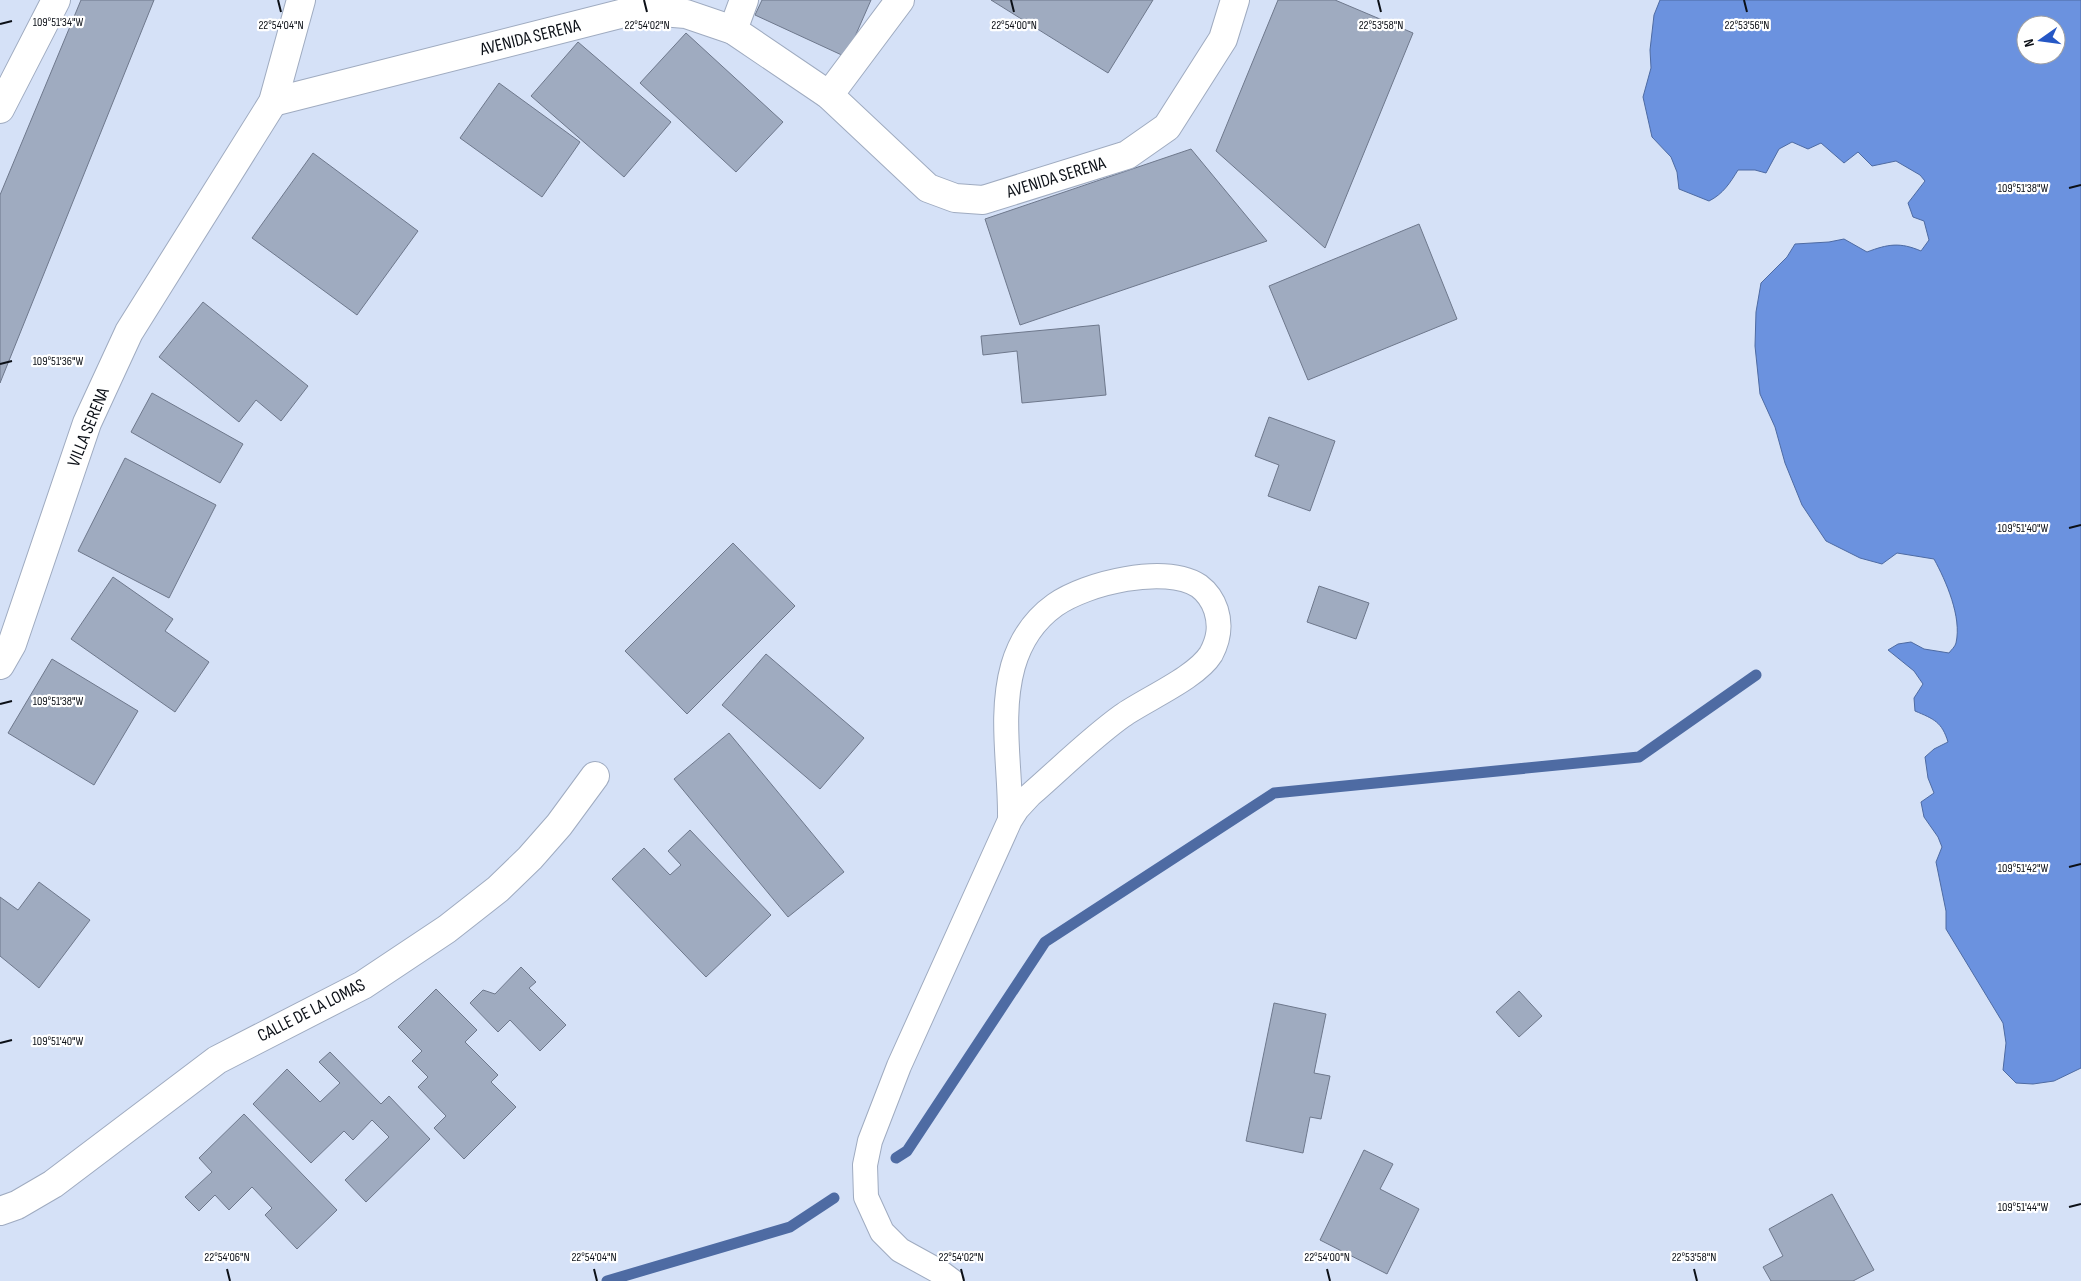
<svg xmlns="http://www.w3.org/2000/svg" width="2081" height="1281" font-family="'Sofia Sans Condensed',sans-serif">
<style>
.water{fill:#6b92df;stroke:#4e6ba3;fill-rule:evenodd}
.lines{fill:none;stroke-linecap:round;stroke-linejoin:round}
.stream{stroke:#4e6ba3;stroke-width:11}
.building{fill:#9fabc0;stroke:#6e788c}
.lane-casing{stroke:#9fabc0;stroke-width:26}
.street-casing{stroke:#9fabc0;stroke-width:30}
.lane{stroke:#fff;stroke-width:24}
.street{stroke:#fff;stroke-width:28}
.ticks{fill:none;stroke:#0c1017;stroke-width:2}
.labels{text-anchor:middle;stroke-width:4.5;stroke-linejoin:round;paint-order:stroke}
.street-label{font-size:18px;fill:#0c1017;stroke:#fff}
.ticks-label{font-size:12px;text-anchor:middle;fill:#0c1017;stroke:#fff;stroke-width:4.5;stroke-linejoin:round;paint-order:stroke}
</style>
<rect width="100%" height="100%" fill="#d5e1f7"/>
<path class="water" d="M 1660,0 L 2081,0 L 2081,1068 L 2054,1081 L 2033,1084 L 2016,1083 L 2003,1070 L 2006,1043 L 2003,1023 L 1946,929 L 1946,911 L 1936,862 L 1942,847 L 1938,837 L 1924,817 L 1921,802 L 1934,793 L 1928,778 L 1925,757 L 1934,749 L 1948,742 C 1942,722 1934,719 1915,711 L 1914,698 L 1923,684 L 1914,671 L 1888,650 L 1898,644 L 1911,642 L 1924,649 L 1949,653 C 1951,650 1955,647 1956,643 C 1962,617 1946,581 1934,559 L 1897,553 L 1882,564 L 1860,558 L 1826,541 L 1802,505 L 1785,463 L 1775,427 L 1760,394 L 1755,346 L 1756,312 L 1761,283 L 1787,257 L 1795,244 L 1829,242 L 1844,239 L 1867,252 C 1888,244 1900,242 1921,251 L 1929,240 L 1924,221 L 1913,217 L 1908,203 L 1925,181 L 1920,175 L 1896,161 L 1872,166 L 1858,152 L 1844,163 L 1821,143 L 1808,149 L 1792,142 L 1779,149 L 1766,173 L 1755,170 L 1738,170 C 1730,183 1723,194 1709,201 L 1679,189 L 1677,172 L 1671,157 L 1652,137 L 1643,97 L 1651,68 L 1650,50 L 1654,15 ZM 2026,25 L 2056,25 L 2056,55 L 2026,55 Z"/>
<g class="lines">
<g class="stream">
<path d="M 896,1158 L 907,1151 L 1045,942 L 1274,793 L 1639,757 L 1756,675"/>
<path d="M 607,1281 L 790,1227 L 834,1198"/>
</g>
</g>
<g class="building">
<path d="M 81,0 L 154,0 L 0,383 L 0,195 Z"/>
<path d="M 762,0 L 871,0 L 846,57 L 755,15 Z"/>
<path d="M 991,0 L 1153,0 L 1108,73 Z"/>
<path d="M 1278,0 L 1335,0 L 1413,33 L 1325,248 L 1216,151 Z"/>
<path d="M 686,33 L 783,122 L 736,172 L 640,83 Z"/>
<path d="M 578,42 L 671,122 L 624,177 L 531,96 Z"/>
<path d="M 499,83 L 580,142 L 542,197 L 460,138 Z"/>
<path d="M 1191,149 L 1267,241 L 1020,325 L 985,219 Z"/>
<path d="M 313,153 L 418,231 L 357,315 L 252,238 Z"/>
<path d="M 1419,224 L 1457,319 L 1308,380 L 1269,286 Z"/>
<path d="M 203,302 L 308,386 L 281,421 L 256,400 L 239,422 L 159,357 Z"/>
<path d="M 1099,325 L 1106,395 L 1022,403 L 1017,351 L 983,355 L 981,336 Z"/>
<path d="M 152,393 L 243,444 L 220,483 L 131,432 Z"/>
<path d="M 1269,417 L 1335,441 L 1310,511 L 1268,496 L 1279,465 L 1255,456 Z"/>
<path d="M 125,458 L 216,505 L 169,598 L 78,551 Z"/>
<path d="M 733,543 L 795,606 L 687,714 L 625,651 Z"/>
<path d="M 113,577 L 173,619 L 165,631 L 209,662 L 175,712 L 71,639 Z"/>
<path d="M 1319,586 L 1369,603 L 1356,639 L 1307,622 Z"/>
<path d="M 766,654 L 864,738 L 820,789 L 722,705 Z"/>
<path d="M 52,659 L 138,711 L 94,785 L 8,733 Z"/>
<path d="M 729,733 L 844,872 L 788,917 L 674,779 Z"/>
<path d="M 690,830 L 771,915 L 706,977 L 612,879 L 644,848 L 670,875 L 681,865 L 668,851 Z"/>
<path d="M 39,882 L 90,920 L 39,988 L 0,956 L 0,897 L 18,910 Z"/>
<path d="M 521,967 L 536,982 L 529,988 L 566,1025 L 540,1051 L 510,1020 L 498,1032 L 470,1003 L 483,990 L 495,994 Z"/>
<path d="M 436,989 L 477,1030 L 465,1042 L 498,1075 L 491,1082 L 516,1107 L 464,1159 L 434,1128 L 446,1116 L 418,1087 L 428,1077 L 412,1061 L 422,1051 L 398,1027 Z"/>
<path d="M 1519,991 L 1542,1016 L 1519,1037 L 1496,1012 Z"/>
<path d="M 1274,1003 L 1326,1014 L 1314,1073 L 1330,1076 L 1321,1119 L 1310,1117 L 1303,1153 L 1246,1141 Z"/>
<path d="M 330,1052 L 381,1104 L 389,1096 L 430,1139 L 366,1202 L 345,1180 L 389,1137 L 372,1120 L 353,1140 L 344,1131 L 311,1163 L 253,1104 L 287,1069 L 320,1102 L 340,1083 L 319,1062 Z"/>
<path d="M 244,1114 L 337,1210 L 297,1249 L 265,1215 L 272,1208 L 252,1187 L 229,1210 L 215,1195 L 199,1211 L 185,1197 L 212,1172 L 199,1158 Z"/>
<path d="M 1364,1150 L 1393,1164 L 1380,1189 L 1419,1209 L 1387,1274 L 1320,1240 Z"/>
<path d="M 1832,1194 L 1874,1270 L 1853,1281 L 1771,1281 L 1763,1267 L 1783,1256 L 1769,1229 Z"/>
</g>
<g class="lines">
<defs>
<path id="lane" d="M 952,1281 L 940,1272 L 900,1250 L 882,1232 L 866,1197 L 865,1165 L 870,1141 L 899,1066 L 1010,820 L 1017,809 L 1030,795 C 1060,769 1090,739 1122,716 C 1146,699 1196,678 1211,654 C 1219,639 1221,626 1216,610 C 1213,601 1207,592 1199,586 C 1165,564 1086,583 1055,605 C 1034,620 1020,642 1013,666 C 999,716 1011,770 1010,820"/>
<g id="street">
<path d="M 733,30 L 744,0"/>
<path d="M 829,95 L 900,0"/>
<path d="M 273,102 L 636,10 L 686,14 L 733,30 L 829,95 L 928,188 L 955,198 L 983,200 L 1127,155 L 1167,127 L 1223,39 L 1235,0"/>
<path d="M 0,109 L 56,0"/>
<path d="M 0,665 L 12,644 L 87,423 L 129,332 L 273,102 L 301,0"/>
<path d="M 0,1211 L 17,1205 L 53,1184 L 217,1060 L 363,985 L 447,929 L 498,889 L 530,858 L 559,825 L 595,776"/>
</g>
</defs>
<use href="#lane" class="lane-casing"/>
<use href="#street" class="street-casing"/>
<use href="#lane" class="lane"/>
<use href="#street" class="street"/>
</g>
<path class="ticks" d="M 278,0 L 281,12M 644,0 L 647,12M 1011,0 L 1014,12M 1378,0 L 1381,12M 1744,0 L 1747,12M 0,24 L 12,21M 2069,188 L 2081,185M 0,364 L 12,361M 2069,528 L 2081,525M 0,704 L 12,701M 2069,867 L 2081,864M 0,1043 L 12,1040M 2069,1207 L 2081,1204M 227,1269 L 230,1281M 594,1269 L 597,1281M 961,1269 L 964,1281M 1327,1269 L 1330,1281M 1694,1269 L 1697,1281"/>
<g class="labels">
<g class="street-label">
<text transform="translate(530 37) rotate(-14)" y="6">AVENIDA SERENA</text>
<text transform="translate(1056 177) rotate(-17)" y="6">AVENIDA SERENA</text>
<text transform="translate(88 427) rotate(-68)" y="6">VILLA SERENA</text>
<text transform="translate(311 1010) rotate(-27)" y="6">CALLE DE LA LOMAS</text>
</g>
</g>
<g class="ticks-label">
<text x="58" y="26">109°51'34"W</text>
<text x="281" y="29">22°54'04"N</text>
<text x="647" y="29">22°54'02"N</text>
<text x="1014" y="29">22°54'00"N</text>
<text x="1381" y="29">22°53'58"N</text>
<text x="1747" y="29">22°53'56"N</text>
<text x="2023" y="192">109°51'38"W</text>
<text x="58" y="365">109°51'36"W</text>
<text x="2023" y="532">109°51'40"W</text>
<text x="58" y="705">109°51'38"W</text>
<text x="2023" y="872">109°51'42"W</text>
<text x="58" y="1045">109°51'40"W</text>
<text x="2023" y="1211">109°51'44"W</text>
<text x="227" y="1261">22°54'06"N</text>
<text x="594" y="1261">22°54'04"N</text>
<text x="961" y="1261">22°54'02"N</text>
<text x="1327" y="1261">22°54'00"N</text>
<text x="1694" y="1261">22°53'58"N</text>
</g>
<g transform="translate(2041 40) rotate(256)"><circle r="24" fill="#ffffff" stroke="#9e9fa2"/>
<path d="M0-4L9 19L0 12L-9 19Z" fill="#2557c5"/>
<text y="-8" font-size="14" font-weight="bold" text-anchor="middle" fill="#0c1017">N</text>
</g>
</svg>
